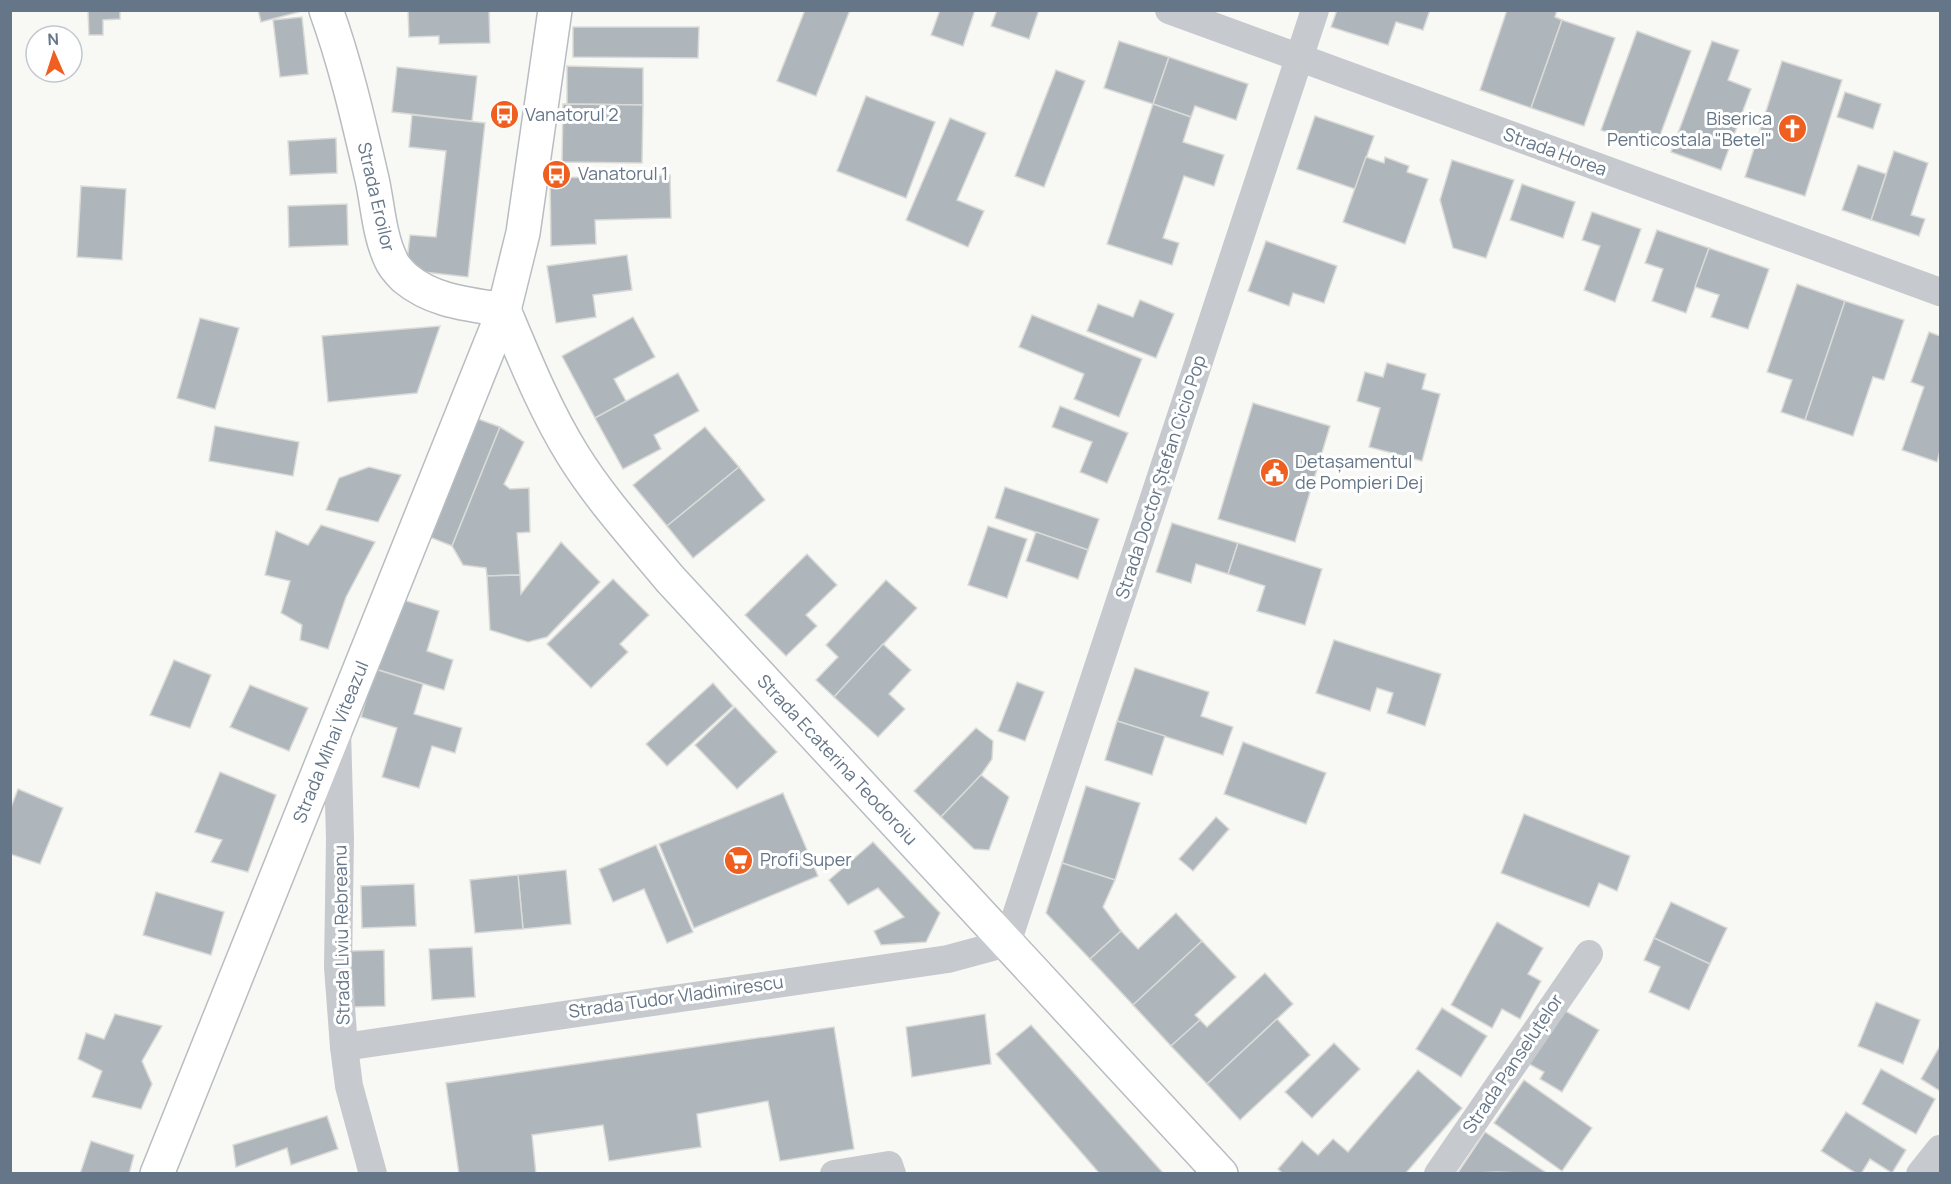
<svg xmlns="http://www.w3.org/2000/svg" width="1951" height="1184" font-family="Manrope,sans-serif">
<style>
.building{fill:#aeb6bc;stroke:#dadad7;stroke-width:1.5}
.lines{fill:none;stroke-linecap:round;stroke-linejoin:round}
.secondary-casing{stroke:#b8bdc2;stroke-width:36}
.street{stroke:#c6c9cd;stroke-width:28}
.secondary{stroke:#fff;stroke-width:33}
.labels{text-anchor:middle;stroke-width:6;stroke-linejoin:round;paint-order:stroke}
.poi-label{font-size:18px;fill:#657688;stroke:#fff;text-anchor:start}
.street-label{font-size:18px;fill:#657688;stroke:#fff}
</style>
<rect width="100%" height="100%" fill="#f8f8f5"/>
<g class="building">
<path d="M 88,10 L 120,10 L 120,19 L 103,20 L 103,35 L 89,35 Z"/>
<path d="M 258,10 L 299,10 L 299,12 L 261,22 Z"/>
<path d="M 408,10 L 489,10 L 490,43 L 439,44 L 439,36 L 409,37 Z"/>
<path d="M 805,10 L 850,10 L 816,96 L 777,81 Z"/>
<path d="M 940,10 L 975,10 L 963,46 L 931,35 Z"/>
<path d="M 997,10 L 1039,10 L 1029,39 L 991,26 Z"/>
<path d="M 1337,10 L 1430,10 L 1423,30 L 1396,22 L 1388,45 L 1331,27 Z"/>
<path d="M 1507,10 L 1557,10 L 1555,17 L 1562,20 L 1531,108 L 1480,90 Z"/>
<path d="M 302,17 L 308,74 L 280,77 L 273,20 Z"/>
<path d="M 1562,20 L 1615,38 L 1584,126 L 1531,108 Z"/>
<path d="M 573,27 L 699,27 L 698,58 L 573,57 Z"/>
<path d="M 1637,31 L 1691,51 L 1655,149 L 1601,130 Z"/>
<path d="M 1119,41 L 1169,57 L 1153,104 L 1104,88 Z"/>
<path d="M 1712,41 L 1739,50 L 1728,80 L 1751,89 L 1721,170 L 1671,152 Z"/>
<path d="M 1169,57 L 1248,84 L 1236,120 L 1195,106 L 1191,117 L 1153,104 Z"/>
<path d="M 1782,61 L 1842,80 L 1805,196 L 1745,177 Z"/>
<path d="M 567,66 L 643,68 L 643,105 L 567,104 Z"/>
<path d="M 397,67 L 477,76 L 472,121 L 392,112 Z"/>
<path d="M 1056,70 L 1085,81 L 1044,187 L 1015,176 Z"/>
<path d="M 1845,92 L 1881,104 L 1873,129 L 1837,117 Z"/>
<path d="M 866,96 L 935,122 L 906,198 L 837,171 Z"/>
<path d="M 563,104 L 643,105 L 642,163 L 562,162 Z"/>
<path d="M 1153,104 L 1191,117 L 1183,142 L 1224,155 L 1214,186 L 1184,176 L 1163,238 L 1179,243 L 1172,265 L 1107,244 Z"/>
<path d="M 412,115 L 485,123 L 468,277 L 406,270 L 410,235 L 436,237 L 446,151 L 409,147 Z"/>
<path d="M 1315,116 L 1374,136 L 1355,189 L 1297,169 Z"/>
<path d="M 950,118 L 986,133 L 957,200 L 984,211 L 968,247 L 906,220 Z"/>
<path d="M 336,138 L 337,173 L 290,175 L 288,141 Z"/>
<path d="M 1894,151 L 1928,163 L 1911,215 L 1925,219 L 1919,236 L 1871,220 Z"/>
<path d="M 1366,157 L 1384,163 L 1385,157 L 1409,166 L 1407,172 L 1428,179 L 1405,244 L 1343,222 Z"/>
<path d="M 1452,160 L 1514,180 L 1486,258 L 1453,248 L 1440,200 Z"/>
<path d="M 1858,165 L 1886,174 L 1871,220 L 1842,210 Z"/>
<path d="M 670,175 L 671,218 L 595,220 L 596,244 L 551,246 L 550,178 Z"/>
<path d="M 1522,184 L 1575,202 L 1563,238 L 1510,220 Z"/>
<path d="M 81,186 L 126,189 L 122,260 L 77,257 Z"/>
<path d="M 347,204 L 348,245 L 289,247 L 288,206 Z"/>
<path d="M 1592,212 L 1641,229 L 1615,302 L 1584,290 L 1600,246 L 1582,240 Z"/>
<path d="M 1657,230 L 1709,248 L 1686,313 L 1652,301 L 1663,269 L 1645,263 Z"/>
<path d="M 1266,241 L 1337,266 L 1324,303 L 1293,293 L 1289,306 L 1248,291 Z"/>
<path d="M 1709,248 L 1769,269 L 1748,329 L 1711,317 L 1719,295 L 1695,287 Z"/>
<path d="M 627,255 L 632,290 L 593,295 L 596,317 L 556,323 L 547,266 Z"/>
<path d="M 1797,284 L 1845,301 L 1805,420 L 1781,412 L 1792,380 L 1767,372 Z"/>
<path d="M 1140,300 L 1174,314 L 1156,358 L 1087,331 L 1098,304 L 1133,317 Z"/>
<path d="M 1845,301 L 1904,320 L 1884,380 L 1873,377 L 1853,436 L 1805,420 Z"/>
<path d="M 1032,315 L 1142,359 L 1119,417 L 1074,399 L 1084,374 L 1019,347 Z"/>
<path d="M 633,317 L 655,357 L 614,379 L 626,401 L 595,418 L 562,356 Z"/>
<path d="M 200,318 L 239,328 L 215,409 L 177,398 Z"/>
<path d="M 440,326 L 417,393 L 328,402 L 322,336 Z"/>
<path d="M 1929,332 L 1940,336 L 1940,451 L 1937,462 L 1902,450 L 1924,387 L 1911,382 Z"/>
<path d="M 1387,363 L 1426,374 L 1422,389 L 1440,394 L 1422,461 L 1369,447 L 1380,408 L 1357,401 L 1365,372 L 1383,377 Z"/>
<path d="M 678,373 L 699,411 L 654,435 L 661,449 L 623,469 L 595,418 Z"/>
<path d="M 1253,403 L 1330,426 L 1295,542 L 1218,519 Z"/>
<path d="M 1060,406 L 1128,433 L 1107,483 L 1080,472 L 1092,442 L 1052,427 Z"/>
<path d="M 470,416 L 500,427 L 452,546 L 422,534 Z"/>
<path d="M 215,426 L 299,442 L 293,476 L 209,461 Z"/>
<path d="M 500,427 L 524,442 L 504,484 L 510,489 L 529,488 L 530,532 L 517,533 L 520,575 L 487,576 L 486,568 L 463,565 L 452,546 Z"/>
<path d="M 705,427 L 739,467 L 667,526 L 633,485 Z"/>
<path d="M 369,467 L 401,475 L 378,522 L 326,510 L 339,478 Z"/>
<path d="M 739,467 L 765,500 L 693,558 L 667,526 Z"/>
<path d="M 1005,487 L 1099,519 L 1088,550 L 995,518 Z"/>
<path d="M 1172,523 L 1238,543 L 1228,574 L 1196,564 L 1191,583 L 1156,572 Z"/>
<path d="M 321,525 L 375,542 L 346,597 L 328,649 L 300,640 L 302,625 L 281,613 L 290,581 L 265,575 L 276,531 L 308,545 Z"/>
<path d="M 988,526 L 1027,539 L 1007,598 L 968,585 Z"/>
<path d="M 1036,532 L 1088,550 L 1078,579 L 1026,561 Z"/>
<path d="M 561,542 L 600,582 L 547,637 L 528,642 L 490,630 L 487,576 L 520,575 L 521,594 Z"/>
<path d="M 1238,543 L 1322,569 L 1305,625 L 1257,611 L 1265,586 L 1228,574 Z"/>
<path d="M 807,554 L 837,585 L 806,615 L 817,626 L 786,656 L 745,615 Z"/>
<path d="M 613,579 L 649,615 L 620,644 L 628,652 L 591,688 L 547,644 Z"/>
<path d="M 886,580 L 917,608 L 834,697 L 816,680 L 838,657 L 826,645 Z"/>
<path d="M 397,598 L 439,611 L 427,651 L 453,660 L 444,690 L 375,669 Z"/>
<path d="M 1334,640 L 1441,674 L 1425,726 L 1387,713 L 1393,693 L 1377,688 L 1370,711 L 1316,693 Z"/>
<path d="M 883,644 L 911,670 L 889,694 L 905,709 L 878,737 L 834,697 Z"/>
<path d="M 174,660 L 211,675 L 190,728 L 150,715 Z"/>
<path d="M 1135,668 L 1209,692 L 1201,716 L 1233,727 L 1223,755 L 1117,721 Z"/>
<path d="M 375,669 L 423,684 L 414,714 L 462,728 L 455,753 L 432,746 L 419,788 L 382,777 L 397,728 L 361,717 Z"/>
<path d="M 1017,682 L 1044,692 L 1025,741 L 998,731 Z"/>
<path d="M 713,683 L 733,706 L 667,766 L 646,744 Z"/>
<path d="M 250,685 L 308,708 L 289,751 L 230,727 Z"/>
<path d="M 735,707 L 777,752 L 737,789 L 695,745 Z"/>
<path d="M 1117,721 L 1165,736 L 1152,775 L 1105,760 Z"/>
<path d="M 976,728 L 993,741 L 992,759 L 981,775 L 941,817 L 914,791 Z"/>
<path d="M 1243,742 L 1326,773 L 1306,824 L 1224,794 Z"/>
<path d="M 220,772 L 276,795 L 248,872 L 211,862 L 222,840 L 195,832 Z"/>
<path d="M 981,775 L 1009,797 L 989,850 L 974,849 L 941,817 Z"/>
<path d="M 1086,786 L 1140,803 L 1115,880 L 1062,863 Z"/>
<path d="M 18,789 L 63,808 L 40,864 L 10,854 L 10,810 Z"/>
<path d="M 783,793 L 818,876 L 694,928 L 659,844 Z"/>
<path d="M 1524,814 L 1630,856 L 1617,891 L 1599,883 L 1589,907 L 1501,873 Z"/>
<path d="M 1216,817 L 1229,829 L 1193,871 L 1179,859 Z"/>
<path d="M 873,842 L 940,913 L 926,942 L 881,945 L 874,931 L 904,917 L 878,888 L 848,905 L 829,880 Z"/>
<path d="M 656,845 L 693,932 L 667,943 L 644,889 L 613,902 L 599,869 Z"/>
<path d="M 1062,863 L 1115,880 L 1103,907 L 1121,931 L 1090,959 L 1046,913 Z"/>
<path d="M 566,870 L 571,924 L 523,929 L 518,875 Z"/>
<path d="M 518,875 L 523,929 L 475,933 L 470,880 Z"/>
<path d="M 414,884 L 416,926 L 362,928 L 361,886 Z"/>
<path d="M 156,892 L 224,912 L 211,955 L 143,935 Z"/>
<path d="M 1671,902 L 1727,928 L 1710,964 L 1654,938 Z"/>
<path d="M 1176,913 L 1202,941 L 1133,1005 L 1090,959 L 1121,931 L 1138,949 Z"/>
<path d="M 1497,922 L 1543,948 L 1528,974 L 1541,981 L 1520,1019 L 1502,1009 L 1492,1028 L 1451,1005 Z"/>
<path d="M 1654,938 L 1710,964 L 1689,1010 L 1649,992 L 1660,967 L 1644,960 Z"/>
<path d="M 1202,941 L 1236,977 L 1195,1015 L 1200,1020 L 1171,1046 L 1133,1005 Z"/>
<path d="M 472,947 L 475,997 L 432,1000 L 429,949 Z"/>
<path d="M 384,950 L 385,1006 L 352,1007 L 350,951 Z"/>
<path d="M 1265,973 L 1293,1004 L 1207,1084 L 1171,1046 L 1200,1020 L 1207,1027 Z"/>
<path d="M 1876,1002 L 1920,1020 L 1903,1064 L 1858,1046 Z"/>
<path d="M 1442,1008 L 1487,1036 L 1461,1077 L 1416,1049 Z"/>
<path d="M 1562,1009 L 1599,1030 L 1562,1092 L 1540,1079 L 1544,1072 L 1529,1064 Z"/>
<path d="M 115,1014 L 162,1026 L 142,1061 L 152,1084 L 141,1109 L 92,1097 L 102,1071 L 78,1059 L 86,1033 L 104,1039 Z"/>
<path d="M 985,1014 L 991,1064 L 912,1077 L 906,1027 Z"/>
<path d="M 1277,1019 L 1310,1055 L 1240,1120 L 1207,1084 Z"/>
<path d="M 1031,1025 L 1164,1174 L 1100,1174 L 996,1054 Z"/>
<path d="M 834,1027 L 854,1149 L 780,1161 L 768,1101 L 697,1114 L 701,1147 L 609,1161 L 603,1125 L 532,1135 L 536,1174 L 459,1174 L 446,1083 Z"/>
<path d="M 1334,1043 L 1360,1069 L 1312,1118 L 1285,1092 Z"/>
<path d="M 1940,1046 L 1940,1091 L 1921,1079 Z"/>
<path d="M 1881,1069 L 1935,1099 L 1916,1134 L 1862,1104 Z"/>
<path d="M 1418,1070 L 1462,1108 L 1405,1174 L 1283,1174 L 1278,1169 L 1302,1141 L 1318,1155 L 1333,1139 L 1348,1152 Z"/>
<path d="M 1524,1080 L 1592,1128 L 1562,1171 L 1494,1123 Z"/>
<path d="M 1846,1112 L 1906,1150 L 1892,1173 L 1870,1159 L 1861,1174 L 1857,1174 L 1821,1151 Z"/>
<path d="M 327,1116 L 338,1149 L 291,1165 L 287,1148 L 236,1167 L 233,1145 Z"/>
<path d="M 1485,1132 L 1548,1174 L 1497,1172 L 1457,1174 Z"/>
<path d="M 91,1141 L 134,1155 L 129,1174 L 80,1174 Z"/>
</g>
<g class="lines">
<defs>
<g id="secondary">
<path d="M 326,10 C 346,65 359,123 372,179 C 378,206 379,235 391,260 C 393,266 400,273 405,278 C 434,302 468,304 504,310"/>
<path d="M 504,310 C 525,360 545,410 573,455 C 601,500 637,539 670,579 L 1221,1174"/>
<path d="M 157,1174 L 504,310 L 523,233 L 555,10"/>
</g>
</defs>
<use href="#secondary" class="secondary-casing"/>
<g class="street">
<path d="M 1169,10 L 1940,292"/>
<path d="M 337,730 L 340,838 L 338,967 L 344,1047 L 349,1086 L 373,1174"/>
<path d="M 344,1047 L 948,959 L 1007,943 L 1315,10"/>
<path d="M 834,1174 L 889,1165 L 892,1174"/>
<path d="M 1438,1174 L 1589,954"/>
<path d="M 1920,1174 L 1940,1149"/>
</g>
<use href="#secondary" class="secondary"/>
</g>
<defs>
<symbol id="bus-disc" viewBox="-11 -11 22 22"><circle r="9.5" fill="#ee5f20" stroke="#fff"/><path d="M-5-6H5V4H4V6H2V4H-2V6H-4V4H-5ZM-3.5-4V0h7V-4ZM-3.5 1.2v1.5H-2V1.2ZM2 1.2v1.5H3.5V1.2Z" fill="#fff"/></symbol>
<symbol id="church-disc" viewBox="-11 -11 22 22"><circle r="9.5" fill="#ee5f20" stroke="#fff"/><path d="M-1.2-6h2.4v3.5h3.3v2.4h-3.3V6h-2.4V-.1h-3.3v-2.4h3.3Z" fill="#fff"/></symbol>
<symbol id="civic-disc" viewBox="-11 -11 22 22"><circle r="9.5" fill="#ee5f20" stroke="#fff"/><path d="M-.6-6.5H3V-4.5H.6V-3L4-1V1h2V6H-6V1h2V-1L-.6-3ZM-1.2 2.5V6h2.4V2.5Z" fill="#fff"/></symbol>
<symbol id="supermarket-disc" viewBox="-11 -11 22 22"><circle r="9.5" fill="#ee5f20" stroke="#fff"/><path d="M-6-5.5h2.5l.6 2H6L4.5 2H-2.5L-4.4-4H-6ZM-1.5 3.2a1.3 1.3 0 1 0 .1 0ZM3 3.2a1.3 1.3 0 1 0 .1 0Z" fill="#fff"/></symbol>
</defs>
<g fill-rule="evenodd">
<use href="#bus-disc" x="488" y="98" width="33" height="33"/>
<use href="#church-disc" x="1776" y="112" width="33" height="33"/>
<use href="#bus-disc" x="540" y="158" width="33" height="33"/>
<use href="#civic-disc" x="1258" y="456" width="33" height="33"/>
<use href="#supermarket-disc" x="722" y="844" width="33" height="33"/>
</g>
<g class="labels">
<g class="poi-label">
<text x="525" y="121">Vanatorul 2</text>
<text x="1772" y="125" text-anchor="end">Biserica<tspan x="1772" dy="21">Penticostala "Betel"</tspan></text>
<text x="578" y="180">Vanatorul 1</text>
<text x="1295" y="468">Detașamentul<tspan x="1295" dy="21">de Pompieri Dej</tspan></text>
<text x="760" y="866">Profi Super</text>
</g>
<g class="street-label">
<text transform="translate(1555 152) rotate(20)" y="6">Strada Horea</text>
<text transform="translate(376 197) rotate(77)" y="6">Strada Eroilor</text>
<text transform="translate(1161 477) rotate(-72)" y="6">Strada Doctor Ștefan Cicio Pop</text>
<text transform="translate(331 742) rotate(-68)" y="6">Strada Mihai Viteazul</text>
<text transform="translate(837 760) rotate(47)" y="6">Strada Ecaterina Teodoroiu</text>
<text transform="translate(342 935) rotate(-91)" y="6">Strada Liviu Rebreanu</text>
<text transform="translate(676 997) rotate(-8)" y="6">Strada Tudor Vladimirescu</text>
<text transform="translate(1513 1064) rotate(-56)" y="6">Strada Panseluțelor</text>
</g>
</g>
<rect width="1951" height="1184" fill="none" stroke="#657688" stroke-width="24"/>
<g transform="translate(54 54) rotate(357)"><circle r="28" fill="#ffffff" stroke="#c1c8cf" stroke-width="1.5"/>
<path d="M0-4.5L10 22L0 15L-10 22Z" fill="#ee5f20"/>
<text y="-9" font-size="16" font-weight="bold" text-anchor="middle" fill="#657688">N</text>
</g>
</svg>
